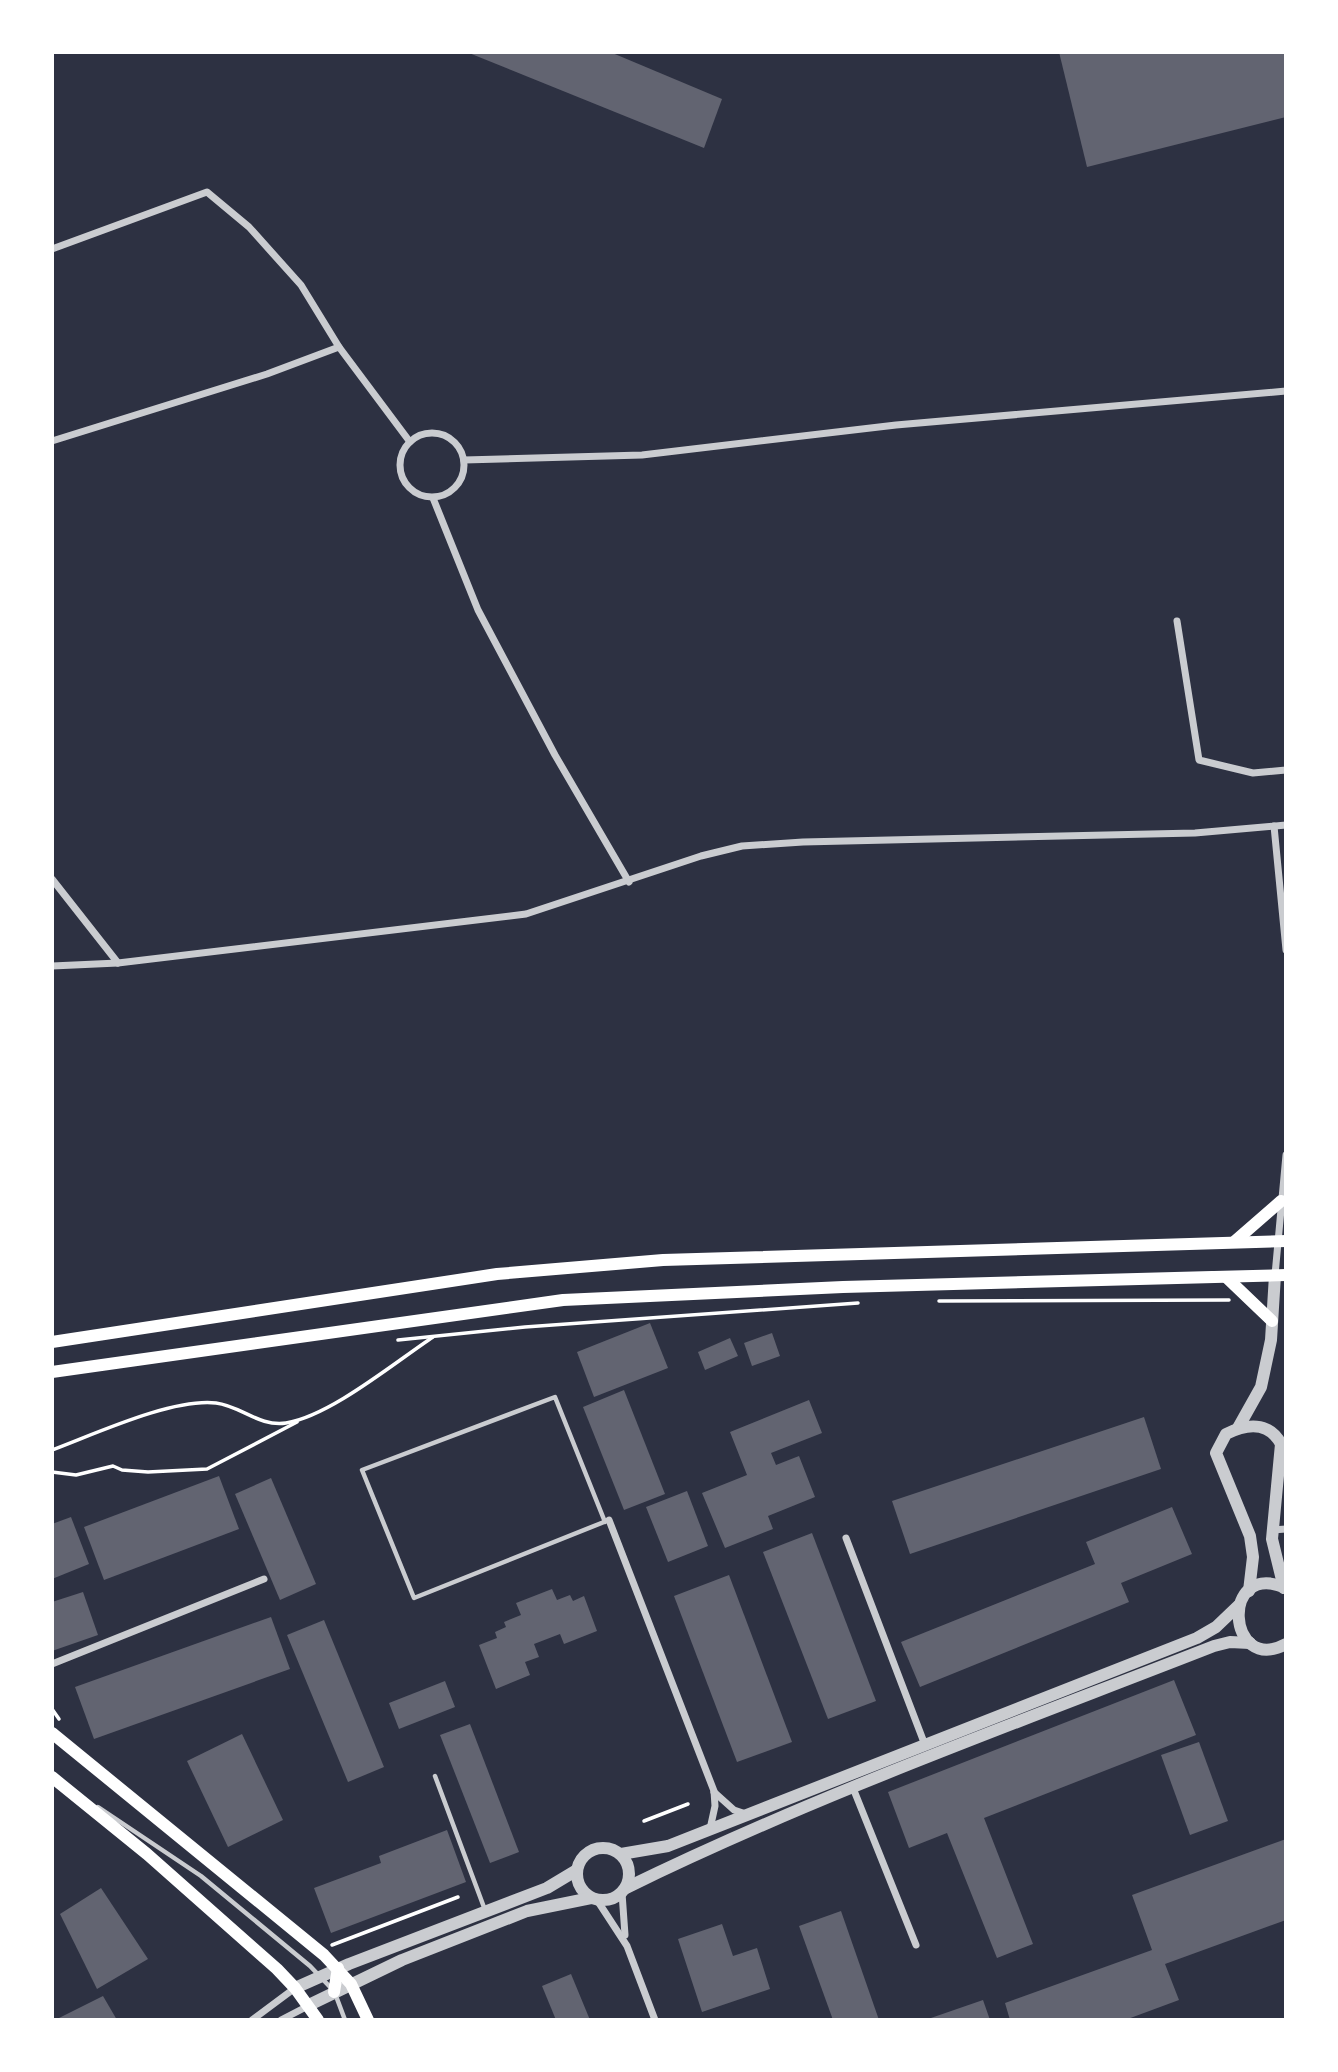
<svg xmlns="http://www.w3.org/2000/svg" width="1338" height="2072" font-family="Raleway,sans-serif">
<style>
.building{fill:#626471}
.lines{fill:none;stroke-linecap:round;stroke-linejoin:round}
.path{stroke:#fff;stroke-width:3.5}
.service{stroke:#caccd0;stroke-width:4.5}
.minor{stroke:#caccd0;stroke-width:7}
.tertiary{stroke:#caccd0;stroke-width:12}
.secondary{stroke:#fff;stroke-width:12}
</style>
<rect width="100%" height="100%" fill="#2d3142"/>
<g class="building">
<path d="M 610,52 L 722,99 L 704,148 L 469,53 Z"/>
<path d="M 1059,52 L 1286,52 L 1286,117 L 1087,167 Z"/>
<path d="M 650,1323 L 668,1368 L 594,1397 L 577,1352 Z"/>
<path d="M 772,1333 L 780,1356 L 752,1366 L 744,1343 Z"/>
<path d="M 730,1338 L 738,1356 L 705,1370 L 698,1352 Z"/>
<path d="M 624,1390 L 665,1494 L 624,1510 L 583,1407 Z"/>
<path d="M 809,1400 L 822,1433 L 771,1453 L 776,1465 L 799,1456 L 815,1497 L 768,1516 L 773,1529 L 725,1548 L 702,1493 L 747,1475 L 730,1432 Z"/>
<path d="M 1144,1417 L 1161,1469 L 910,1554 L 892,1501 Z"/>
<path d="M 219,1476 L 239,1529 L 104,1580 L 84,1527 Z"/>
<path d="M 271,1478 L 316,1584 L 280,1600 L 235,1494 Z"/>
<path d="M 687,1491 L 708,1546 L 668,1562 L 646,1507 Z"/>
<path d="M 1172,1507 L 1192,1554 L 1121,1583 L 1129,1602 L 920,1687 L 901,1642 L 1095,1564 L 1086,1542 Z"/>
<path d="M 71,1517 L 89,1564 L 52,1579 L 52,1524 Z"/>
<path d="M 812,1533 L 876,1701 L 828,1719 L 763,1552 Z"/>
<path d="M 729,1575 L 792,1742 L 737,1762 L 674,1596 Z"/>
<path d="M 552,1589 L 557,1600 L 570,1595 L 573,1601 L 584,1596 L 597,1631 L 564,1644 L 560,1634 L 534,1644 L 539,1657 L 525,1662 L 530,1675 L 496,1689 L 479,1645 L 497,1638 L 495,1632 L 506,1627 L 504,1622 L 521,1615 L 516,1603 Z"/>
<path d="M 83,1592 L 98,1635 L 52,1651 L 52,1602 Z"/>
<path d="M 271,1617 L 290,1669 L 94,1739 L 75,1687 Z"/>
<path d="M 324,1620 L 384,1767 L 348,1782 L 287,1635 Z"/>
<path d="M 1174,1680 L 1196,1735 L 984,1818 L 1033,1944 L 997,1958 L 947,1833 L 909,1848 L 888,1792 Z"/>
<path d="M 445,1681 L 455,1707 L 399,1729 L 389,1703 Z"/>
<path d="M 470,1724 L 519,1852 L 490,1863 L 440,1735 Z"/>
<path d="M 242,1734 L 283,1820 L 228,1847 L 187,1761 Z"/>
<path d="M 1199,1742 L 1228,1821 L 1190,1835 L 1161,1755 Z"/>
<path d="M 447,1830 L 466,1882 L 331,1933 L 314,1888 L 381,1863 L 379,1856 Z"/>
<path d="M 1286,1839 L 1286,1920 L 1165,1964 L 1179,2000 L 1125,2020 L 1010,2020 L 1005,2003 L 1152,1950 L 1132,1895 Z"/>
<path d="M 101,1888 L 148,1959 L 97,1989 L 60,1914 Z"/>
<path d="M 841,1911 L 879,2020 L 833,2020 L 799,1926 Z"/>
<path d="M 722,1924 L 733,1956 L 757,1948 L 770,1989 L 702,2012 L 678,1939 Z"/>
<path d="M 571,1974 L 590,2020 L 556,2020 L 542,1986 Z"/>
<path d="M 103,1996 L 117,2020 L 55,2020 Z"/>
<path d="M 983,2000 L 990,2020 L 928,2020 L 928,2019 Z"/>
</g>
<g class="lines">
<g class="path">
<path d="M 939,1301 L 1229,1300"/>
<path d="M 398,1340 L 525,1327 L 858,1303"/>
<path d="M 52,1450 C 95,1434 172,1398 216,1403 C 241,1406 259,1427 286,1423 C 330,1416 394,1363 433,1337"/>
<path d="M 52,1472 L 76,1475 L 113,1466 L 122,1470 L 148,1472 L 207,1469 L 297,1422"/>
<path d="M 52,1709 L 59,1719"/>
<path d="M 644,1821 L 688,1804"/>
<path d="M 332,1945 L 458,1897"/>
</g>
<g class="service">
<path d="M 605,1522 L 555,1397 L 362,1470 L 414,1598 L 609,1520"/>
<path d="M 435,1776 L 485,1910"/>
<path d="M 98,1807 L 201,1876 L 310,1966 L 331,1988"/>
<path d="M 336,1996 L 345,2020"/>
</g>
<g class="minor">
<path d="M 52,249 L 207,192 L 249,227 L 301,285 L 339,347"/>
<circle cx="432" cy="465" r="32"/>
<path d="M 52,441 L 267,374 L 339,347 L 410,442"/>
<path d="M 464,460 L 642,455 L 896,425 L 1286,391"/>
<path d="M 433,498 L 478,610 L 555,755 L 629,882"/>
<path d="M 1177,621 L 1199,760 L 1253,773 L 1286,770"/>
<path d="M 1274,826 L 1286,950"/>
<path d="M 52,879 L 118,963"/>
<path d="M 52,966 L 118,963 L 526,914 L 701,856 L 742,846 L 803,842 L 1195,833 L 1286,825"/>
<path d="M 1275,1275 L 1286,1155"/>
<path d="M 609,1520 L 714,1791 L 715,1806 L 710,1829"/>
<path d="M 1272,1530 L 1286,1529"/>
<path d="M 846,1538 L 925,1745"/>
<path d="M 52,1664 L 264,1579"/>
<path d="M 853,1788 L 916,1945"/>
<path d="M 714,1792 L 734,1810 L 746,1814"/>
<path d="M 622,1893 L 625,1935"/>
<path d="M 597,1900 L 627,1946 L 655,2020"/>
<path d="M 252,2020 L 295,1988"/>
<path d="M 281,2020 L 308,2006"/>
</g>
<g class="tertiary">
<path d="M 1238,1428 L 1261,1387 L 1271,1340 L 1275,1275"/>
<path d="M 1286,1588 C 1219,1559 1227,1676 1286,1644"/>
<path d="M 1249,1591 L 1253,1557 L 1250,1536 L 1216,1453 L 1226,1434 C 1246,1424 1269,1421 1281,1444 L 1272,1539 L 1284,1588"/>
<circle cx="603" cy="1874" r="26"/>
<path d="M 621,1854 L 668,1846 L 1197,1638 L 1216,1627 L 1239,1605"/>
<path d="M 626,1888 C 816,1795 1017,1723 1214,1646 L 1230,1642 L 1250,1643"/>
<path d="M 295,1988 L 349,1964 L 547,1888 L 577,1870"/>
<path d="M 309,2005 L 402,1960 L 527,1911 L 591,1898"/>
</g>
<g class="secondary">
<path d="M 1234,1242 L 1281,1201"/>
<path d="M 1226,1277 L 1272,1321"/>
<path d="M 52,1342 L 497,1274 L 663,1260 L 1286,1241"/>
<path d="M 52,1372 L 563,1300 L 843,1287 L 1286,1275"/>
<path d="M 52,1733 L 324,1955 L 351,1984 L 368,2020"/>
<path d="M 52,1777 L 147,1854 L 277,1969 L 295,1988 L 318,2020"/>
<path d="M 334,1992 L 338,1968"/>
</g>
</g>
<rect width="1338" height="2072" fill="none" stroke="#ffffff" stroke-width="108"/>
</svg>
